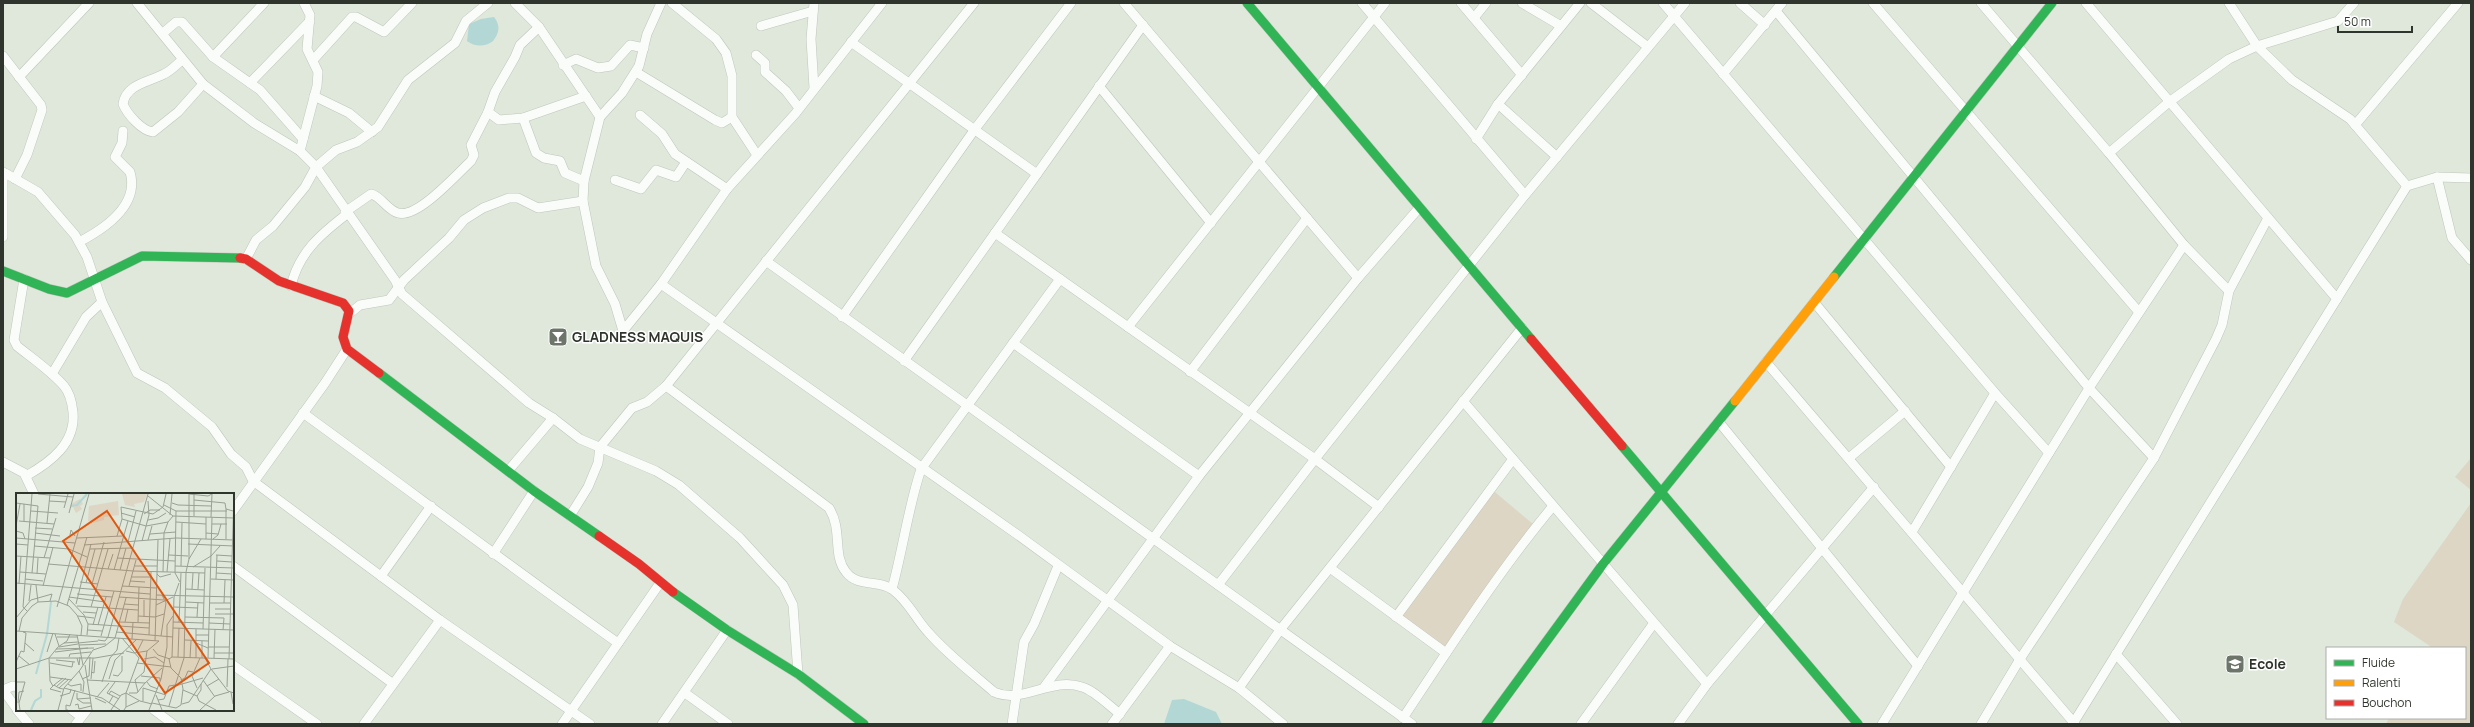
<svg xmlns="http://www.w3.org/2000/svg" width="2474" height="727" font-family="Manrope,sans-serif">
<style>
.green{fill:#ddd6c5}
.water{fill:#b2d7d5}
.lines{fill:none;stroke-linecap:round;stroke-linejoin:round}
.street-casing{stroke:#c0c6bc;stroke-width:10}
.fast-casing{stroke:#c0c6bc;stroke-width:10}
.slow-casing{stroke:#c0c6bc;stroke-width:10}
.jam-casing{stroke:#c0c6bc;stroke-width:10}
.street{stroke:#fafcf9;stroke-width:9}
.fast{stroke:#30b455;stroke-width:9}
.slow{stroke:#ff9f0a;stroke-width:9}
.jam{stroke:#e5322d;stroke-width:9}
.labels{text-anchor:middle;stroke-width:3;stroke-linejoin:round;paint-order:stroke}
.poi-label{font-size:14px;font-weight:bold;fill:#2f352c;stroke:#fff;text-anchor:start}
.inset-river{fill:none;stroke:#b2d7d5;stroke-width:2}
.inset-road{fill:none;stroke:#99a094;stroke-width:1}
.view{fill:#df570e;fill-opacity:0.15;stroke:#df570e;stroke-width:2}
.inset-edge{fill:none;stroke:#2f352c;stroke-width:2}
</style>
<rect width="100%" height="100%" fill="#dfe8da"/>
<g class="green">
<path d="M 2471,458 L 2471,490 L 2455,477 Z"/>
<path d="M 1490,488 L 1533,524 L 1445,651 L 1392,613 Z"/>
<path d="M 2471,503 L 2471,724 L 2386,724 L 2389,718 L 2465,718 L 2465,648 L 2429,648 L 2430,646 L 2394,622 L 2403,599 Z"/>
</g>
<g class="water">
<path d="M 494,17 C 501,26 499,33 493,41 C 485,47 475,47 467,41 L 469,24 L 481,19 Z"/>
<path d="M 1184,699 L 1216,712 L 1222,724 L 1164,724 L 1172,700 Z"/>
</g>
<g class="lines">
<defs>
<g id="street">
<path d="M 137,3 L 203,84 L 254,123 L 300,151 L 316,167 L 395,280 L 402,294 L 529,403 L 553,418 L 580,439 L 656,471 L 679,485 L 740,538 L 783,585 L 793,605 L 798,674"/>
<path d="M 515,3 L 539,27 L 600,117 L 584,181 L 583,201 L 596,266 L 615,304 L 623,331"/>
<path d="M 672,3 L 716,39 L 726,53 L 732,76 L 732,117 L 757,155"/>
<path d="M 814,3 L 811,39 L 814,88"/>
<path d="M 1124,3 L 1358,278"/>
<path d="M 1362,3 L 1525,195"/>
<path d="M 1461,3 L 1522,75"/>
<path d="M 1522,3 L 1561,26"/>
<path d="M 1591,3 L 1648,47"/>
<path d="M 1663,3 L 1995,393 L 2049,453"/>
<path d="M 1740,3 L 1765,25"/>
<path d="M 1873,3 L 2138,311"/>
<path d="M 1981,3 L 2109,153 L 2184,245 L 2229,291"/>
<path d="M 2086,3 L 2337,299"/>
<path d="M 2229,3 L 2257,46 L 2292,80 L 2350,119 L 2407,186 L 2437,177 L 2452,238 L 2471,260"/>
<path d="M 1776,11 L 2089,388 L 2154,458"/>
<path d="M 1474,18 L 1486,3"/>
<path d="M 761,26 L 813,11"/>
<path d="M 163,33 L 176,22 L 182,22 L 213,57 L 264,3"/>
<path d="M 851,42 L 1037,174"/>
<path d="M 756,55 L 765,63 L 765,72 L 786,91 L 799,108"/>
<path d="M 3,56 L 41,105 L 42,110 L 27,155 L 15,179"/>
<path d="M 213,57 L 260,90 L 303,139"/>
<path d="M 314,59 L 352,17 L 356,17 L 384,32 L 412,3"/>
<path d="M 182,60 C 176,65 171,71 164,74 C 149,82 126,84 123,104 C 127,114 142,131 153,132 L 178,112 L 203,84"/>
<path d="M 563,65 L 576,59 L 598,68 L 611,66 L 630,45 L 644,48"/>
<path d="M 636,72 L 715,120 L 722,123 L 732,117"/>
<path d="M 1723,74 L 1782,3"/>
<path d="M 19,77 L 89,3"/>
<path d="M 250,83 L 310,21"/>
<path d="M 1099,86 L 1211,223"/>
<path d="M 314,96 L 349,113 L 372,132"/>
<path d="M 1498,104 L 1557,157"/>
<path d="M 488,112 L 499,120 L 523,118 L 586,96"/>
<path d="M 640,115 L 662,134 L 675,154 L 727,189"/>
<path d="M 600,117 L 622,93 L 639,66 L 647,34 L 661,3"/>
<path d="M 523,118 L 536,153 L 544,158 L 560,161 L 565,173 L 584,181"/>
<path d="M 2355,125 L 2458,3"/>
<path d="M 1476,139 L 1498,104 L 1580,3"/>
<path d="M 300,151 L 317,86 L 318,72 L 307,49 L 310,15 L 304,3"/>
<path d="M 2109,153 L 2169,102 L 2229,59 L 2257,46 L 2338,21 L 2354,3"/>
<path d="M 3,172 L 3,237"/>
<path d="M 5,173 L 38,192 L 75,235 L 87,257 L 102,302 L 137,373 L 165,388 L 212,427 L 231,454 L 246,467 L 253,481 L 440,620 L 590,724"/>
<path d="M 2437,177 L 2471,178"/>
<path d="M 615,180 L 641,189 L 656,170 L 676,177 L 686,162"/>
<path d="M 345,212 L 371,194 C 381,196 387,210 398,213 C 417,219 456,175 471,161 L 474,155 L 471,145 L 488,112 L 495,92 L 515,57 L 520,45 L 539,27"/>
<path d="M 995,233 L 1315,459 L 1379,507"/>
<path d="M 79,242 C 104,229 140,206 130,172 L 115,157 L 122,143 L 123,131"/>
<path d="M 246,259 L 256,240 L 273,226 L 305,187 L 316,167 L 336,150 L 357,142 L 378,127 L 408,80 L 455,43 L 466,21 L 488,3"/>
<path d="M 766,261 L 1412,724"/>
<path d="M 24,279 L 14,340 L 17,346 C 33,359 51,371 64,386 C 70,393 72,403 73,412 C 76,443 51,462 26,476"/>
<path d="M 661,284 L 1018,535 L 1170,646 L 1239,688 L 1283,724"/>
<path d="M 291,286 C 299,252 321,234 347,214"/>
<path d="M 1814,302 L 1951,467"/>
<path d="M 349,314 L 360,305 L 389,300 L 404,280 L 449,238 L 464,220 L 483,208 L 509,198 L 518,198 L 538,208 L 583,201"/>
<path d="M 842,317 L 975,129 L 1071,3"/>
<path d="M 1128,327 L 1385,3"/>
<path d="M 623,331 L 661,284 L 727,189 L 795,114 L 882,3"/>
<path d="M 1013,343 L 1199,476"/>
<path d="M 904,361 L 1143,25"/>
<path d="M 1766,362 L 2075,724"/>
<path d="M 1190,372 L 1307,218"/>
<path d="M 52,374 L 86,317 L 102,302"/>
<path d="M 666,386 L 829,508 C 843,530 832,555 846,572 C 858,588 879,579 893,590 C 909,602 915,618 928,632 C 947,654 972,673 994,692 C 1023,705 1051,676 1082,687 C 1095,691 1108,705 1120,714"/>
<path d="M 1463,401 L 1707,684"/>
<path d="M 303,413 C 409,490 512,568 618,643"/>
<path d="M 1719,422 L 1918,666"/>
<path d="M 1849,458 L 1905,411"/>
<path d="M 3,462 L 24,473 L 34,494"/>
<path d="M 508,471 L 553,418"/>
<path d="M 233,511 L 325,383 L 347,349"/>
<path d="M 570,516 L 588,487 L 598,463 L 600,447 L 632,408 L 647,402 L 666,386 L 974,3"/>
<path d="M 1912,532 L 1995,393"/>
<path d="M 493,554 L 534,491"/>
<path d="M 233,566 L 392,683"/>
<path d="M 1330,568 L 1446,653"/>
<path d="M 381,576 L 431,506"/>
<path d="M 1218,585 L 1315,459 L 1525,195 L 1685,3"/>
<path d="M 892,589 C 903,549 908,508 921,469 L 1060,279"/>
<path d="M 1396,617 L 1513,459"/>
<path d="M 2116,654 L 2177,724"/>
<path d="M 233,665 L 317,724"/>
<path d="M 1045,686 L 1199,476 L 1358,278 L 1419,208"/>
<path d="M 1239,688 L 1280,630 L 1522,328"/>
<path d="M 3,690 L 17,709"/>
<path d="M 3,690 L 13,686 L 17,687"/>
<path d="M 685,693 L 728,724"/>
<path d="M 17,710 L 29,724"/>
<path d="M 72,710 L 81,717"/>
<path d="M 154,710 L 173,724"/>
<path d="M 1403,718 C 1451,646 1498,572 1553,506"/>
<path d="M 2074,722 L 2407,186"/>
<path d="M 76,724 L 87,710"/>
<path d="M 364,724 L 440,620"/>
<path d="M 562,724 L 660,583"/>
<path d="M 662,724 L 727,630"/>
<path d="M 1012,724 L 1024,642 L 1034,624 L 1058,566"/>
<path d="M 1112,724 L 1170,646"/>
<path d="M 1581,724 L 1654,623"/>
<path d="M 1678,724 L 1707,684 L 1874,487"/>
<path d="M 1882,724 L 2091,385 L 2184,245"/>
<path d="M 1981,724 L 2020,659 L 2154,458 L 2216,339 L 2222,325 L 2229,291 L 2268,218"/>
</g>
<g id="fast">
<path d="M 1247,3 L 1531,339"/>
<path d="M 3,271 L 49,289 L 67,293 L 142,256 L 240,258"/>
<path d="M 1834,277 L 2052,3"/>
<path d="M 379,373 L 534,491 L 599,536"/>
<path d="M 1622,446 L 1858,724"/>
<path d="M 673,592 L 727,630 L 798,674 L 864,724"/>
<path d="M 1486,724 L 1603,564 L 1735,401"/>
</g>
<path id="slow" d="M 1735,401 L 1834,277"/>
<g id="jam">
<path d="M 240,258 L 246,259 L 279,281 L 343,303 L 349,311 L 343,337 L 347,349 L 379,373"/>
<path d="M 1531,339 L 1622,446"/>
<path d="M 599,536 L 639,564 L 673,592"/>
</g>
</defs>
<use href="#street" class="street-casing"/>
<use href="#fast" class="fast-casing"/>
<use href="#slow" class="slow-casing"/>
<use href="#jam" class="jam-casing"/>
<use href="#street" class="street"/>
<use href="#fast" class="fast"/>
<use href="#slow" class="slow"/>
<use href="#jam" class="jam"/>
</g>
<defs>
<symbol id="bar-square" viewBox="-11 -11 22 22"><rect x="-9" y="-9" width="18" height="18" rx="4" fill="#6d7469" stroke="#fff"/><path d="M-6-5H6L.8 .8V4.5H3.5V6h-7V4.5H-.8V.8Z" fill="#fff"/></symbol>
<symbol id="school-square" viewBox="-11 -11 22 22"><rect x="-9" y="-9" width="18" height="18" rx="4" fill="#6d7469" stroke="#fff"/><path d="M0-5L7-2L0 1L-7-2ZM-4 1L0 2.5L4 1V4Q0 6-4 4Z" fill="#fff"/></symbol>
</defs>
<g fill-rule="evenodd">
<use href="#bar-square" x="547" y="326" width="22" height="22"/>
<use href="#school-square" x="2224" y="653" width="22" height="22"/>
</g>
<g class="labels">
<g class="poi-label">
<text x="572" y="342">GLADNESS MAQUIS</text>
<text x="2249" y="669">Ecole</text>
</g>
</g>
<g transform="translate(16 493)">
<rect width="218" height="218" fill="#dfe8da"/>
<path d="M 106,1 L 131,1 L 128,9 L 118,11 L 119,14 L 109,12 ZM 64,6 L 67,11 L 64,13 L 66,16 L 60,20 L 57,14 L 54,15 L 55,11 ZM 102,8 L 103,22 L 88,24 L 88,27 L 77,30 L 72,28 L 73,13 Z" fill="#ddd6c5"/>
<path class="inset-river" d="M 55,13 L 61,12 L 71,1M 20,181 L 31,141 L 35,109M 15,217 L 19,208 L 25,204 L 25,196"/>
<path class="inset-road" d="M 22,1 L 57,4M 173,1 L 192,3 L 196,1M 132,3 L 157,23 L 218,25M 178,7 L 209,10M 33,8 L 50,9M 0,10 L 22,13 L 16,80M 156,10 L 162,12 L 195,13M 209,10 L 210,16 L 217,18M 8,11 L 8,28M 148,12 L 160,18 L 211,18M 48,15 L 52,1M 210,16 L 210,46M 15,18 L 42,20M 160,18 L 159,80 L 164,89M 53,20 L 58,1M 105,20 L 119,24M 128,21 L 134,17 L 144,17M 154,22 L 156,1M 178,23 L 178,1M 195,24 L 196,1M 106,26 L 130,33 L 152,29M 132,27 L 142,25 L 150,20M 3,28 L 38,31M 160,29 L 190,31M 31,30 L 34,1M 196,31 L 211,31M 0,33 L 4,11M 19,35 L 36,36M 0,38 L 7,40 L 9,46M 19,40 L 44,43M 190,40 L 202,41M 134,41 L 160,39M 54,42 L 55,37 L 59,43M 101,43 L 106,26 L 105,14 L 137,21 L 147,14 L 150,1M 0,45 L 59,50M 61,45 L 107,43M 190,46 L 190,24M 197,46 L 202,42 L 205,31M 132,47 L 136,33M 126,48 L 133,22 L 132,8M 112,49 L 120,18M 0,51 L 12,52M 172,51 L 218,53M 68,52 L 160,45 L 218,47M 18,53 L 53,56 L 71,64M 74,56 L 117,55M 153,62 L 172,63M 200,62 L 216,63M 0,63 L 34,65M 28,65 L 40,25M 101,65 L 159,68M 173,66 L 185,46M 201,68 L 216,69M 32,71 L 117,78 L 189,80M 119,73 L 141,73M 159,73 L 218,75M 165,73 L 166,30M 177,74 L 195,63 L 204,53M 92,76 L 97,61M 98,77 L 112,28M 104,77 L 110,55M 4,79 L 30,81M 147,79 L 148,40 L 152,29 L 157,23M 151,79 L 154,46M 200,80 L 216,81M 21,81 L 22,65M 141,81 L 144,84 L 155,81M 116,84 L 135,84M 9,86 L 27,88M 195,86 L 218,87M 200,86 L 201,62M 114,88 L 129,89M 64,89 L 82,91M 0,90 L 134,101M 70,90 L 79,56M 163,90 L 158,104 L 156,164 L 153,166 L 155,175 L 165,185 L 167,196 L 165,212M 3,91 L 5,63M 76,91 L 88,49M 20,92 L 22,109M 27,93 L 37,54M 106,93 L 140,95M 113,93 L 120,67M 170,96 L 188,97M 176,96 L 177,80M 182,96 L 183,80M 61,101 L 96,104M 140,102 L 218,104M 53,104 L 89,109M 103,104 L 148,107M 53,106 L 68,122 L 72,131 L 71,142M 13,108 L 15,92M 170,109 L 188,110M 194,110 L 215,110M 208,110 L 209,87M 60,111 L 75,51M 108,111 L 122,112M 51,112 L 71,44M 140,112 L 157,104M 61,113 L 122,117M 41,114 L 73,1M 75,114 L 92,56M 158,114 L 182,115M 199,116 L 215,116M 11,118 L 7,114 L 16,1M 67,119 L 80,120M 199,121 L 218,121M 62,123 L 78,125M 122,123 L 139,124 L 148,121M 128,124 L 128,107M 169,124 L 208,125M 181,124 L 182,109M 0,125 L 15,107 L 36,101 L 34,108M 103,129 L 134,130M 109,129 L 112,116M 122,129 L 123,94M 157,129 L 187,130M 163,129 L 165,80M 193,130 L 214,131M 72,131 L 133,135M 77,132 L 82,114M 82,132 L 90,104M 157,135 L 218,137M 187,136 L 189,75M 72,137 L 86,138M 207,137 L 208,125M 0,138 L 143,148 L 131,158 L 128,179 L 119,187 L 122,199M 3,138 L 6,125 L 16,113 L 22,109 L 40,108 L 53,113 L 61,122 L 66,133 L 65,142M 100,139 L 157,144M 39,141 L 43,153M 61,142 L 67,172M 133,142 L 135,79M 180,142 L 193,142M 85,143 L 98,98M 145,143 L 150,110 L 146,102M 41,144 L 61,144M 116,146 L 117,129M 82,147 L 89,148 L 92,144 L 132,1M 169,147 L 192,148M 139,148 L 142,47M 9,150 L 18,158M 48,150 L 62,149M 62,150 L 82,148M 180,150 L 192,155M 63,152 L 90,151M 43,154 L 62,151M 192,154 L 213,154M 40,156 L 78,155M 137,156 L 142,162 L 154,166M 110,158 L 118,160 L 131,158M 31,159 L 37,140M 39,159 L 72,155M 121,159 L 127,147M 198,160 L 218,160M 3,163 L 14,172M 53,164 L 54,161 L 75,159M 156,164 L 218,166M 162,164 L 163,135M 33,165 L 79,165 L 108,160M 33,165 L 34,188 L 37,193M 61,165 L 63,172 L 64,164M 174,165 L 175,148M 180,165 L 180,136M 186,165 L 186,148M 192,165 L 196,24M 198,165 L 199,136M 128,166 L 139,164 L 148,170M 213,166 L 218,1M 40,167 L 59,169M 0,169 L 5,158 L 8,159 L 10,140 L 7,139M 34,170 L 56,174 L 57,169M 121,170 L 155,174M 69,172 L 76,217M 0,176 L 33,165 L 42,154 L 51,148 L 54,141M 195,176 L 212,198 L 218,200M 196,176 L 218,173M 63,178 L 68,189 L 67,199M 75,179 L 78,180 L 79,168M 97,182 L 102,183 L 106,178 L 106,163M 125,183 L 144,185 L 144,188M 34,184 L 56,187M 66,186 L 73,183 L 74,164M 75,186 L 77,165M 93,186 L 99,167 L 121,146M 71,187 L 129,190 L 146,175M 165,187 L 169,185 L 172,178 L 177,179M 187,187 L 199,204M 0,189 L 9,189 L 3,210 L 4,217M 86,189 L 94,165 L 101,157 L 103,145M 131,189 L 134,193 L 142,196M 52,191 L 55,193 L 65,191 L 65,198M 185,191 L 185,197 L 181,203 L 183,208 L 200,217M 38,192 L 34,196 L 45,199M 159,193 L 168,165 L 170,79 L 173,66 L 173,1M 191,193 L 203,186M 40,194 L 50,185M 211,194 L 212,166M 43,195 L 38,192 L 47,185M 48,195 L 86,205 L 104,217M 127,195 L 150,202M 181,195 L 176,183 L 184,165M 47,196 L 43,195 L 53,186M 167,197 L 181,203M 215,199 L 217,211M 61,200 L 61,206 L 75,205M 113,200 L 121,200 L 129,190M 93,201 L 95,198 L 104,203M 140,202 L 146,217M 44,203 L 54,200 L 55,196M 97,203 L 91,200 L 99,189M 81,204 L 93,190M 79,205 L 90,210M 61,206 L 67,210 L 75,210M 142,207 L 148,206 L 153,193 L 159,192M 127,208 L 127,195M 2,210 L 3,199 L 8,198M 93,210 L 97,203 L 103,206M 136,210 L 160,215 L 165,212M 166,211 L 173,209 L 195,176 L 189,165M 59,212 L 62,211 L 63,216 L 75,213M 153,213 L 159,193 L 187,185M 110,214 L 110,200 L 124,208 L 136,211M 42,217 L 48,195 L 64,177 L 77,157 L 89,153 L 99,145 L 110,105M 52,217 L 50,217 L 50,212 L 54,213 L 59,197M 95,217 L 105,202 L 110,200 L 123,165 L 106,145M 108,217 L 110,214 L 123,208M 133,217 L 145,186 L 151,154 L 151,132 L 157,123M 184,217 L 199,203 L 213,199"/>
<path class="view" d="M 91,18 L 193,170 L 149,200 L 47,48 Z"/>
<rect width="218" height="218" class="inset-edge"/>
</g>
<rect width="2474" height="727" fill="none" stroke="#2f352c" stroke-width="8"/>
<rect x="2326" y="647" width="140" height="72" fill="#ffffff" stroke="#acaeab"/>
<rect x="2334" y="660" width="20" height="6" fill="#30b455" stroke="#acaeab"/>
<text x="2362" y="667" font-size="12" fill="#2f352c">Fluide</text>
<rect x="2334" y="680" width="20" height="6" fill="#ff9f0a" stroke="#acaeab"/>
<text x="2362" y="687" font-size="12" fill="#2f352c">Ralenti</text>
<rect x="2334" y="700" width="20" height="6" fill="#e5322d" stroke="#acaeab"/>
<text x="2362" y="707" font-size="12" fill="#2f352c">Bouchon</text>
<path d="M2338 26v6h74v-6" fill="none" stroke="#2f352c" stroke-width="2"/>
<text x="2344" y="26" font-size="12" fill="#2f352c" stroke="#ffffff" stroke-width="3" paint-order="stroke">50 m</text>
</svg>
